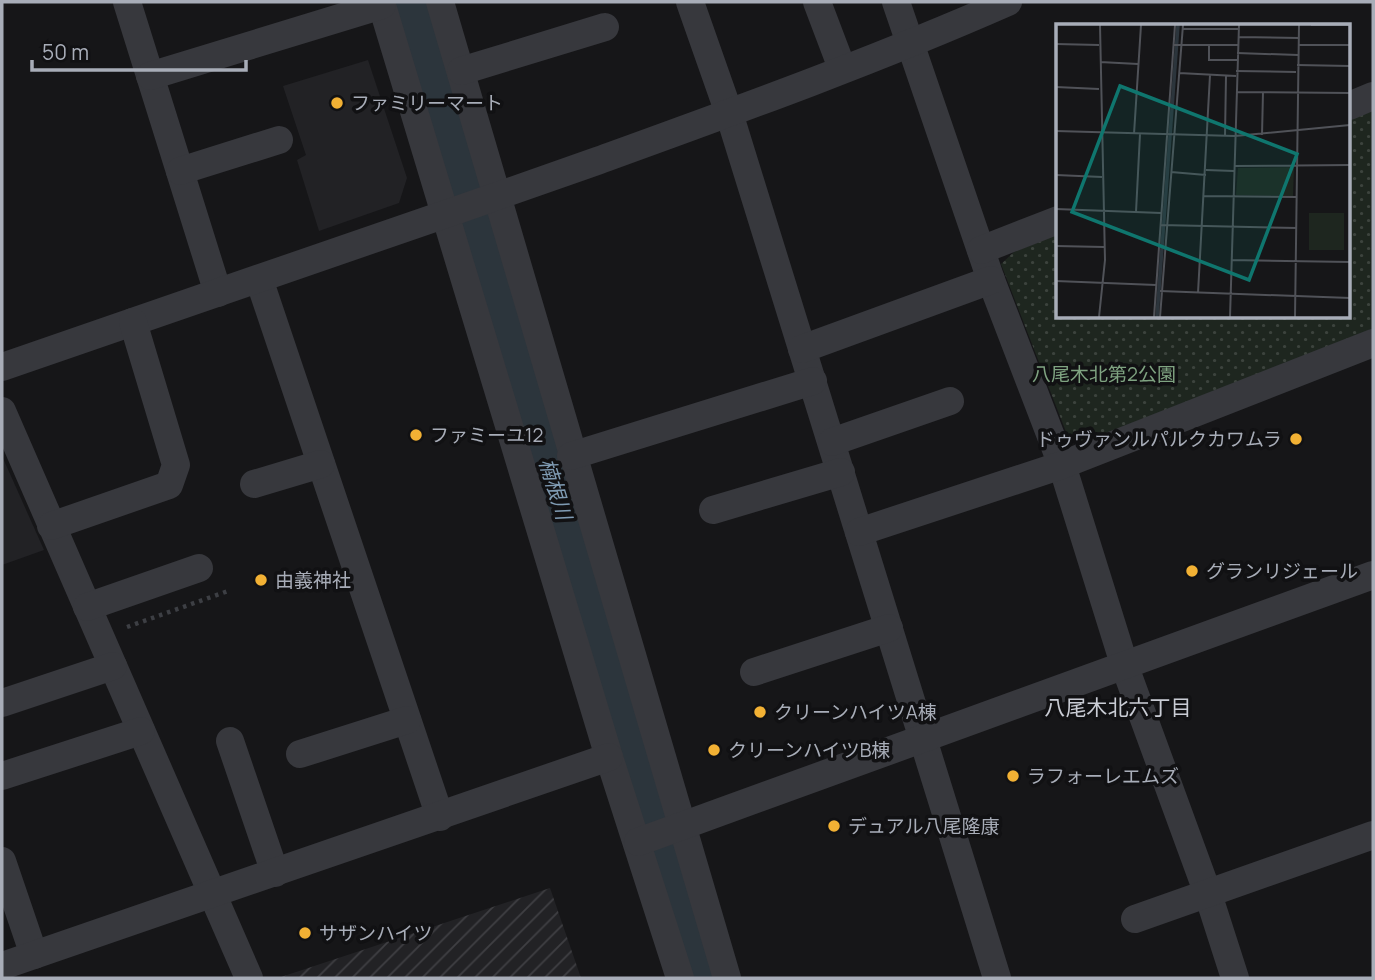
<svg xmlns="http://www.w3.org/2000/svg" width="1375" height="980" font-family="Manrope,'Noto Sans JP',sans-serif">
<style>
.built{fill:#222225}
.industrial{fill:url(#industrial-furrows)}
.park{fill:url(#park-dots)}
.lines{fill:none;stroke-linecap:round;stroke-linejoin:round}
.river{stroke:#2c353c;stroke-width:51}
.path{stroke:#3d3f44;stroke-width:4.5;stroke-dasharray:3.5 5;stroke-linecap:butt}
.minor{stroke:#37383d;stroke-width:28}
.poi-dot{fill:#f2b134;stroke:#111113;stroke-width:2.5}
.labels{text-anchor:middle;stroke-width:7;stroke-linejoin:round;paint-order:stroke}
.poi-label{font-size:19px;fill:#a8adb8;stroke:#111113;text-anchor:start}
.park-label{font-size:19px;fill:#7fa381;stroke:#111113}
.water-label{font-size:21px;font-style:italic;fill:#7f9bb3;stroke:#111113}
.neighbourhood-label{font-size:21px;fill:#c9ccd4;stroke:#111113}
.inset-river{fill:none;stroke:#2c353c;stroke-width:3.5}
.inset-road{fill:none;stroke:#505258;stroke-width:2}
.view{fill:#0f766e;fill-opacity:0.15;stroke:#0f766e;stroke-width:3.5}
.inset-edge{fill:none;stroke:#a8adb8;stroke-width:3.5}
</style>
<defs>
<pattern id="industrial-furrows" width="10" height="10" patternUnits="userSpaceOnUse" patternTransform="scale(1.75)"><rect width="10" height="10" fill="#222225"/><path d="M-1 1l2-2M0 10L10 0M9 11l2-2" fill="none" stroke="#3f3f43"/></pattern>
<pattern id="park-dots" width="8" height="8" patternUnits="userSpaceOnUse" patternTransform="scale(1.75)"><rect width="8" height="8" fill="#1e261f"/><path d="M2 2h.1M6 6h.1" fill="none" stroke="#3c433d" stroke-width="1.8" stroke-linecap="round"/></pattern>
</defs>
<rect width="100%" height="100%" fill="#161618"/>
<g class="built">
<path d="M 368,60 L 407,178 L 399,203 L 319,231 L 297,160 L 306,155 L 283,86 Z"/>
<path d="M 2,456 L 44,550 L 2,565 Z"/>
</g>
<path class="industrial" d="M 550,888 L 581,978 L 278,978 Z"/>
<path class="park" d="M 1373,108 L 1373,329 L 1081,445 L 1068,437 L 1001,264 L 1014,252 L 1058,234 L 1058,317 L 1349,317 L 1349,118 Z"/>
<g class="lines">
<path class="river" d="M 403,2 L 491,274 L 700,978"/>
<path class="path" d="M 127,627 L 228,591"/>
<g class="minor">
<path d="M 127,2 L 218,293"/>
<path d="M 381,2 L 609,757 L 680,978"/>
<path d="M 440,2 L 727,978"/>
<path d="M 690,2 L 729,113 L 997,978"/>
<path d="M 817,2 L 842,68"/>
<path d="M 896,2 L 991,280 L 1062,465 L 1125,667 L 1208,894 L 1235,978"/>
<path d="M 461,71 L 605,27"/>
<path d="M 150,76 L 382,5"/>
<path d="M 1349,106 L 1373,96"/>
<path d="M 180,171 L 279,140"/>
<path d="M 981,250 L 1058,220"/>
<path d="M 259,279 L 440,817"/>
<path d="M 802,349 L 991,280"/>
<path d="M 2,367 C 200,299 399,231 597,161 C 735,111 874,61 1008,2"/>
<path d="M 2,411 L 249,978"/>
<path d="M 832,442 L 950,401"/>
<path d="M 571,456 L 813,381"/>
<path d="M 254,484 L 321,464"/>
<path d="M 713,510 L 841,472"/>
<path d="M 51,526 L 169,485 L 176,465 L 133,322"/>
<path d="M 859,532 L 1062,465 L 1373,343"/>
<path d="M 87,607 L 199,568"/>
<path d="M 754,672 L 889,628"/>
<path d="M 2,703 L 113,666"/>
<path d="M 230,741 L 275,873"/>
<path d="M 300,754 L 407,720"/>
<path d="M 2,776 L 141,731"/>
<path d="M 638,842 L 1373,575"/>
<path d="M 2,861 L 34,955"/>
<path d="M 1135,919 L 1373,835"/>
<path d="M 2,966 L 609,757"/>
</g>
</g>
<g class="poi-dot">
<circle cx="337" cy="103" r="7"/>
<circle cx="416" cy="435" r="7"/>
<circle cx="1296" cy="439" r="7"/>
<circle cx="1192" cy="571" r="7"/>
<circle cx="261" cy="580" r="7"/>
<circle cx="760" cy="712" r="7"/>
<circle cx="714" cy="750" r="7"/>
<circle cx="1013" cy="776" r="7"/>
<circle cx="834" cy="826" r="7"/>
<circle cx="305" cy="933" r="7"/>
</g>
<g class="labels">
<g class="poi-label">
<text x="351" y="110">ファミリーマート</text>
<text x="430" y="442">ファミーユ12</text>
<text x="1282" y="446" text-anchor="end">ドゥヴァンルパルクカワムラ</text>
<text x="1206" y="578">グランリジェール</text>
<text x="275" y="587">由義神社</text>
<text x="774" y="719">クリーンハイツA棟</text>
<text x="728" y="757">クリーンハイツB棟</text>
<text x="1027" y="783">ラフォーレエムズ</text>
<text x="848" y="833">デュアル八尾隆康</text>
<text x="319" y="940">サザンハイツ</text>
</g>
<g class="park-label">
<text x="1104" y="381">八尾木北第2公園</text>
</g>
<g class="water-label">
<text transform="translate(555 489) rotate(73)" y="7">楠根川</text>
</g>
<g class="neighbourhood-label">
<text x="1118" y="715">八尾木北六丁目</text>
</g>
</g>
<g transform="translate(1056 24)">
<rect width="294" height="294" fill="#161618"/>
<path d="M 253,189 L 288,189 L 288,226 L 253,226 Z" fill="#1e261f"/>
<path d="M 238,143 L 237,172 L 180,171 L 182,144 Z" fill="#1e261f"/>
<path class="inset-river" d="M 101,293 L 122,1"/>
<path class="inset-road" d="M 255,1 L 294,1M 126,5 L 182,5M 182,13 L 243,14M 0,20 L 43,21M 117,21 L 182,21M 153,21 L 153,36 L 181,36M 243,21 L 294,21M 181,29 L 242,31M 44,38 L 82,40M 241,41 L 294,42M 180,47 L 240,48M 123,49 L 180,52M 0,63 L 43,65M 181,68 L 294,69M 0,107 L 179,112 L 294,101M 78,110 L 85,1M 206,111 L 207,68M 169,112 L 170,52M 178,142 L 294,141M 150,146 L 178,147M 115,148 L 150,151M 0,151 L 46,153M 148,172 L 241,173M 0,185 L 105,189M 80,188 L 84,110M 105,201 L 241,204M 0,222 L 48,223M 175,236 L 294,238M 0,257 L 100,261M 104,267 L 294,274M 142,269 L 154,51M 43,293 L 49,236 L 44,1M 98,293 L 119,1M 104,293 L 127,1M 174,293 L 183,1M 239,293 L 243,1"/>
<path class="view" d="M 64,62 L 241,130 L 193,256 L 16,188 Z"/>
<rect width="294" height="294" class="inset-edge"/>
</g>
<rect width="1375" height="980" fill="none" stroke="#a8adb8" stroke-width="7"/>
<path d="M32 60v10h214v-10" fill="none" stroke="#a8adb8" stroke-width="3.5"/>
<text x="42" y="60" font-size="21" fill="#a8adb8" stroke="#111113" stroke-width="5" paint-order="stroke">50 m</text>
</svg>
